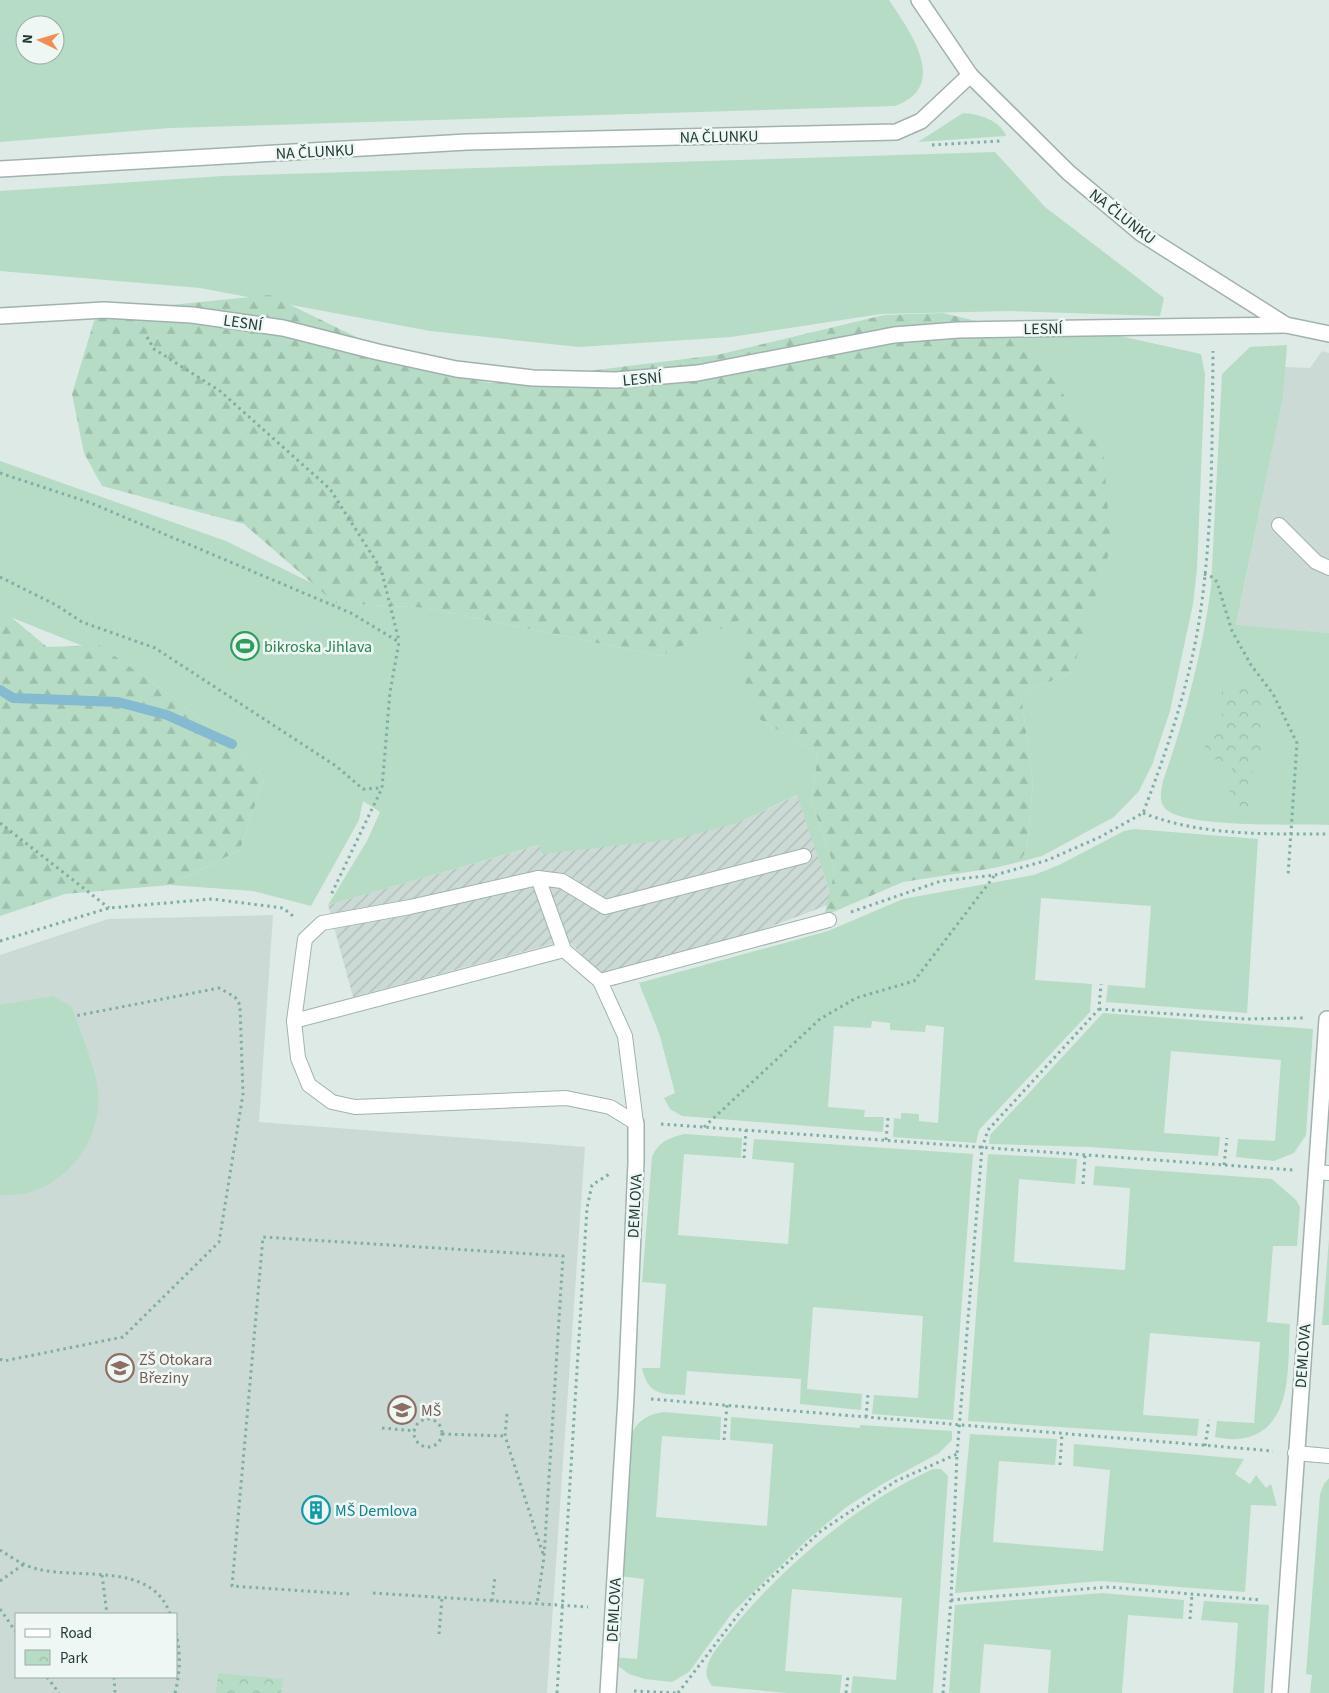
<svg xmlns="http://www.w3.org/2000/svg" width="1329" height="1693" font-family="'Source Sans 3',sans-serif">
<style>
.built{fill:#ccdad5;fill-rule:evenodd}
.industrial{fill:url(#industrial-furrows)}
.green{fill:#b6dcc5;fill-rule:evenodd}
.forest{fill:url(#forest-firs)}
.park{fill:url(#park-crowns)}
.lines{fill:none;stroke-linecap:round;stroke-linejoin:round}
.stream{stroke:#85bbd0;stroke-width:10}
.service-casing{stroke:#a1b2ae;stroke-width:16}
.minor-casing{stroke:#a1b2ae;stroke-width:18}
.path{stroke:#7eaea5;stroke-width:3;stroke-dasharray:2.5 4;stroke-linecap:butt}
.service{stroke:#fff;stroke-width:14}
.minor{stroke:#fff;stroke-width:15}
.labels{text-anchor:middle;stroke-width:5;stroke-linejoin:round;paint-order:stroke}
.street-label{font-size:16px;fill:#203a36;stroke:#eef7f4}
.leisure-label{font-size:16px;fill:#27864d;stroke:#eef7f4;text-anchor:start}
.education-label{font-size:16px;fill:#785e54;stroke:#eef7f4;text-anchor:start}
.culture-label{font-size:16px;fill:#0d838f;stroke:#eef7f4;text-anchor:start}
</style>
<defs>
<pattern id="industrial-furrows" width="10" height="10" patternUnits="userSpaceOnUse" patternTransform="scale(1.25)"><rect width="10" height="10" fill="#ccdad5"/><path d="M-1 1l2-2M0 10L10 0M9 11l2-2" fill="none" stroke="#afbcb7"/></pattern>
<pattern id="forest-firs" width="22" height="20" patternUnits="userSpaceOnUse" patternTransform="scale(1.25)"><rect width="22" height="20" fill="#b6dcc5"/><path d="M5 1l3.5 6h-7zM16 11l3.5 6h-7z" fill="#9cbeaa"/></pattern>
<pattern id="park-crowns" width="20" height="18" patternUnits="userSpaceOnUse" patternTransform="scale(1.25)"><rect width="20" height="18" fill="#b6dcc5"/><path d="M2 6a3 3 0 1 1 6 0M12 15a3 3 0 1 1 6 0" fill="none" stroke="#9cbeaa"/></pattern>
</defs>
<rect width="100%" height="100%" fill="#deeae6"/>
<g class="built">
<path d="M 1322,351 L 1329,353 L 1329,633 L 1236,626 L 1283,398 L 1285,367 L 1310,368 Z"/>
<path d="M 273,915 L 259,1122 L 585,1147 L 547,1693 L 0,1693 L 0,955 L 108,919 ZM 16,1614 L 176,1614 L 176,1677 L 16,1677 Z"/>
</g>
<path class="industrial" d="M 798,795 L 833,903 L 614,986 L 567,940 L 353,997 L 328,905 L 540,845 L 542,854 L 737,823 Z"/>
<g class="green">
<path d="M 0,0 L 889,0 C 909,30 951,86 895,106 L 170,128 L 0,142 ZM 25,25 L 55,25 L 55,55 L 25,55 Z"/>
<path d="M 963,113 C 978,114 1000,120 1006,136 L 918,142 Z"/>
<path d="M 995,152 L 1045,207 L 1164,298 L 1160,316 L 1011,311 L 881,314 L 731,337 L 579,347 L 430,331 L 200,288 L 0,271 L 0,191 L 222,176 Z"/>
<path d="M 1018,331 L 1111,334 L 1201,354 L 1205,374 L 1197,569 L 1193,604 L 1170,711 L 1152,765 L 1139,791 L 1114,817 L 1042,856 L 1019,862 L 1027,850 L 1033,782 L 1021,694 L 1072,672 Z"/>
<path d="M 1287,345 L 1283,398 L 1236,625 L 1329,633 L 1329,825 C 1299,824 1187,828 1167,810 C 1158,802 1161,792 1163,781 C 1185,718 1202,654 1211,587 L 1222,374 L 1250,347 Z"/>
<path d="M 0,461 L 226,541 L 355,604 L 428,608 L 660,656 L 754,613 L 759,719 L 818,754 L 811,800 L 835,870 L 830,893 L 797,795 L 737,823 L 676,839 L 542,854 L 539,845 L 328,905 L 367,841 L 380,812 L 363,801 L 359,820 L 311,906 L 253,891 L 170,885 L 240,850 L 266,772 L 166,692 L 123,662 L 0,613 Z"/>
<path d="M 1134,829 L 1258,839 L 1247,1013 L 1106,1002 L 1108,985 L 1145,988 L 1151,906 L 1041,898 L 1035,980 L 1092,984 L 1090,1012 L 979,1130 L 976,1143 L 893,1137 L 894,1118 L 901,1119 L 901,1113 L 919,1114 L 919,1121 L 938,1123 L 944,1027 L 926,1025 L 925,1032 L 890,1030 L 890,1023 L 872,1021 L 871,1028 L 834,1026 L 828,1107 L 865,1110 L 864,1117 L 884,1117 L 883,1132 L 682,1116 L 670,1109 L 664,1098 L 675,1093 L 659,1033 L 639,983 L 828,931 L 903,899 L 1034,875 L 1059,865 L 1124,831 Z"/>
<path d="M 53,996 L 72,1007 C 80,1032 92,1058 97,1084 C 106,1130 73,1182 27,1193 C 18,1195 9,1195 0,1195 L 0,1005 Z"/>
<path d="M 1103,1013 L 1313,1029 L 1306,1135 L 1294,1153 L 1274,1161 L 1236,1157 L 1238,1139 L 1275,1141 L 1281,1060 L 1171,1051 L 1164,1133 L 1220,1137 L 1218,1156 L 1090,1147 L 989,1144 L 990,1135 Z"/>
<path d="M 685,1134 L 742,1138 L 741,1158 L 684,1154 L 678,1235 L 788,1244 L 794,1163 L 752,1159 L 754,1139 L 973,1154 L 953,1420 L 872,1414 L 874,1395 L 918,1398 L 923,1316 L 813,1307 L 807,1389 L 862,1394 L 861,1410 L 800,1404 L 801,1379 L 687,1371 L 685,1395 C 661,1394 648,1395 642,1368 L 660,1368 L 666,1284 L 642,1282 L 652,1157 C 658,1142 670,1137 685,1134 Z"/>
<path d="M 988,1154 L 1077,1159 L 1075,1184 L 1019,1179 L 1014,1262 L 1125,1270 L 1130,1188 L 1093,1185 L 1095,1166 L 1272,1179 L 1296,1200 L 1300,1207 L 1297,1246 L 1273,1246 L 1267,1322 L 1290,1324 C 1287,1365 1295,1433 1238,1439 C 1231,1440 1222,1438 1215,1437 L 1217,1421 L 1254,1423 L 1260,1342 L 1150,1333 L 1143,1415 L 1199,1419 L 1197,1436 L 968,1421 Z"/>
<path d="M 1329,1239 L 1329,1325 L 1322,1325 Z"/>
<path d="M 664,1412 L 721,1417 L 720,1440 L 662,1436 L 656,1517 L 767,1526 L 773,1444 L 730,1440 L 731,1417 L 859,1428 L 861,1425 L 952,1431 L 952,1440 L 939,1453 L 884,1483 L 845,1508 L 806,1541 L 732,1613 L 689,1672 L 672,1682 L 645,1679 L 629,1674 L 617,1665 L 613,1657 L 637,1659 L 644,1579 L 619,1576 L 631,1435 C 638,1420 648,1414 664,1412 Z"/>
<path d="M 970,1434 L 1057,1439 L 1055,1465 L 999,1461 L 993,1542 L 1103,1551 L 1110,1470 L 1073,1466 L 1074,1444 L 1244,1459 L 1235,1474 L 1250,1484 L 1256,1475 L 1266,1488 L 1271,1484 L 1277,1506 L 1251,1505 L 1245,1592 L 1101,1581 L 955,1593 Z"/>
<path d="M 933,1469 L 941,1469 L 948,1476 L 933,1693 L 851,1693 L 853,1676 L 896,1680 L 902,1598 L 792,1589 L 785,1671 L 842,1675 L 840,1693 L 787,1693 L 712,1686 C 708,1680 705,1676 707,1668 C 709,1655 723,1641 731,1630 C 783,1566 858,1503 933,1469 Z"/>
<path d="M 1329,1478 L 1329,1693 L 1310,1693 L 1312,1675 L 1306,1674 L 1320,1494 L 1324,1484 Z"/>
<path d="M 1102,1593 L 1184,1600 L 1183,1619 L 1128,1615 L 1122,1693 L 1048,1693 L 1051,1650 L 984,1644 L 980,1693 L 949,1693 L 955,1605 Z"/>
<path d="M 1204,1601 L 1269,1605 L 1264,1693 L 1233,1693 L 1238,1623 L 1201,1620 Z"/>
</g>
<g class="forest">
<path d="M 270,295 L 426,371 L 491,383 L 717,355 L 884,315 L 943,313 L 1018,331 L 1103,450 L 1111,546 L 1072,672 L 1021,694 L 1033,782 L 1027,850 L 1019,862 L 994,868 L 903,882 L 824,916 L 835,870 L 811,800 L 818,754 L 759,719 L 737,660 L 754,614 L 660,656 L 428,608 L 335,603 L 244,524 L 102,486 L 84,453 L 72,394 L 94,321 L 110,311 Z"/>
<path d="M 0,608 L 47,647 L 99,645 L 166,692 L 266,772 L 240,850 L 170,885 L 65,894 L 0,916 Z"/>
</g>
<g class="park">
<path d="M 1222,686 L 1265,689 L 1262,738 L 1267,742 L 1269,749 L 1265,754 L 1260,757 L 1260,765 L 1253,764 L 1251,807 L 1229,805 L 1232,766 L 1216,764 L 1215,755 L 1205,754 L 1205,734 L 1216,736 L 1217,727 L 1222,727 Z"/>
<path d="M 218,1673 L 283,1679 L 281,1693 L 216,1693 Z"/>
</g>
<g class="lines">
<path class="stream" d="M 0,690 L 13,698 L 118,702 L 167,715 L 232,744"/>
<defs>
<g id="service">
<path d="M 1279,525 L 1316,562 L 1329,568"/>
<path d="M 538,878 L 564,950 L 600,981 L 625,1036 L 636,1123"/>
<path d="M 600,981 L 829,920"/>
<path d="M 294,1021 L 564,950"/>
<path d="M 636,1123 L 610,1107 L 566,1098 L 355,1107 L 332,1102 L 309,1085 L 298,1058 L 294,1021 L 305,939 L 322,923 L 410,907 L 538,878 L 562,881 L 605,907 L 804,856"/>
<path d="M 1316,1172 L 1329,1173"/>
<path d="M 1295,1453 L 1329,1456"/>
</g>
<g id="minor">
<path d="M 919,0 L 970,75 L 1069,173 L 1142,234 L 1286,325 L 1329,334"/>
<path d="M 0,169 L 467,142 L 896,132 L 921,121 L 970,75"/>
<path d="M 0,316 L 104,310 L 192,315 L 283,328 L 378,352 L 456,369 L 533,378 L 616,380 L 698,373 L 894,335 L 958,330 L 1286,325"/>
<path d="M 608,1693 L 626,1397 L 636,1162 L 636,1123"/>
<path d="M 1280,1693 L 1327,1019"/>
</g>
</defs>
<use href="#service" class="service-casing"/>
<use href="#minor" class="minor-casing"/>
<g class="path">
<path d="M 932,145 L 1001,141"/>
<path d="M 147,337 L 154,349 L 220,391 L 330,489 L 381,569 L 399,641"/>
<path d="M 0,473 L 91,503 L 351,613 L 399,642 L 390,692 L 382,788 L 330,897"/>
<path d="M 1204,574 L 1212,577 L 1217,582 L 1232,631 L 1251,665 L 1273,694 L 1297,743 L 1288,876"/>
<path d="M 0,577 L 56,605 L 82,622 L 155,648 L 336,766 L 363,789 L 382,788"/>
<path d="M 1143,813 C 1201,836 1267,834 1329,834"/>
<path d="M 0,823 L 109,908"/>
<path d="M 851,912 L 941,881 L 995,875 L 1048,860 L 1100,837 L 1143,813 C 1166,753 1187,691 1198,628 C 1213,537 1212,443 1213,351"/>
<path d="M 0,941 L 109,908 L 212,899 L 283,908 L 293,916"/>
<path d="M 1099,1009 L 1246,1019 L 1303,1018"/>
<path d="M 661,1124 L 1293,1170"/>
<path d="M 704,1127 L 820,1019 L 856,998 L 914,981 L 995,875"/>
<path d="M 886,1140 L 888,1118"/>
<path d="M 744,1158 L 746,1130"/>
<path d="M 1224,1165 L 1227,1138"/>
<path d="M 1083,1184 L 1085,1155"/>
<path d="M 0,1359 L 4,1361 L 123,1337 L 219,1242 L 243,1094 L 240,1005 L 235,997 L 219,988 L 75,1016"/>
<path d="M 651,1399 L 1273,1451"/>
<path d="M 507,1414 L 505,1436 L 543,1554"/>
<path d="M 866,1417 L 868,1394"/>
<circle cx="428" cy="1433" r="14"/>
<path d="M 382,1428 L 415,1431"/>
<path d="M 442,1434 L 505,1436"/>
<path d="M 724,1440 L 727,1405"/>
<path d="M 1205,1446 L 1209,1420"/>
<path d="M 1060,1465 L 1062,1434"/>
<path d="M 0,1550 C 11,1557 24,1566 37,1569 C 80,1580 152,1561 170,1614"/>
<path d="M 102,1575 L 107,1614"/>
<path d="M 0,1581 L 24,1564"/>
<path d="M 373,1593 L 588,1607"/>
<path d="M 349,1594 L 232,1586 L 263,1237 L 563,1256 L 544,1557 L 537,1604"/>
<path d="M 951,1600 L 1109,1587 L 1261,1600"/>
<path d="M 492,1601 L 495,1577"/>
<path d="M 0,1609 L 16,1632"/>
<path d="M 1190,1619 L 1192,1594"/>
<path d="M 439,1634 L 442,1598"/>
<path d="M 47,1677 L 59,1693"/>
<path d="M 114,1677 L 115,1693"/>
<path d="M 634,1691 L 678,1693"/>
<path d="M 175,1693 C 180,1673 181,1654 176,1633"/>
<path d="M 557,1693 L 587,1208 L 592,1185 L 611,1173"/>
<path d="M 678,1693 L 754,1594 L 821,1531 L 896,1481 L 957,1454"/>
<path d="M 846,1693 L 848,1676"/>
<path d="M 943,1693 L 951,1600 L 957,1454 L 982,1148 L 988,1130 L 1099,1009 L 1101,984"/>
</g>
<use href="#service" class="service"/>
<use href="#minor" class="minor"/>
</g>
<defs>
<symbol id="stadium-ring" viewBox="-11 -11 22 22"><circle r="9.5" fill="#eef7f4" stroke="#2e9e5b" stroke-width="1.5"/><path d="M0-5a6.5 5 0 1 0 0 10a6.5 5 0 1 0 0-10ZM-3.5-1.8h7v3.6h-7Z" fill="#2e9e5b"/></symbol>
<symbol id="school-ring" viewBox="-11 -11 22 22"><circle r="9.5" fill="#eef7f4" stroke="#8d6e63" stroke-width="1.5"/><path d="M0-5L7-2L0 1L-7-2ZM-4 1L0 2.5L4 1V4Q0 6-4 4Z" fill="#8d6e63"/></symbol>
<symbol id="building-ring" viewBox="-11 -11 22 22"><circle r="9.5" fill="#eef7f4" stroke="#0f9aa8" stroke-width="1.5"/><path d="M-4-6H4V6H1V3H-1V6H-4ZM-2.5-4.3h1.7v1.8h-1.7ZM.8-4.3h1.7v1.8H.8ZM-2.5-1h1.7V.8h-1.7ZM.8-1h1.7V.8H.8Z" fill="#0f9aa8"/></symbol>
</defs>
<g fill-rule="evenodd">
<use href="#stadium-ring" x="229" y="630" width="32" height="32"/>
<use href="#school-ring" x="104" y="1352" width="32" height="32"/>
<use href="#school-ring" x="386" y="1394" width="32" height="32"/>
<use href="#building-ring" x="300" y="1494" width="32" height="32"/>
</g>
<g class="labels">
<g class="street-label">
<text transform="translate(719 136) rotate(-1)" y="6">NA ČLUNKU</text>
<text transform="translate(315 151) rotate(-3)" y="6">NA ČLUNKU</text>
<text transform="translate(1123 216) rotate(38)" y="6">NA ČLUNKU</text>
<text transform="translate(243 322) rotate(8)" y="6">LESNÍ</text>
<text transform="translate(1043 328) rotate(-1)" y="6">LESNÍ</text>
<text transform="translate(642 378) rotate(-5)" y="6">LESNÍ</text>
<text transform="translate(634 1206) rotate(-87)" y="6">DEMLOVA</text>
<text transform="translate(1302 1356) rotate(-86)" y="6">DEMLOVA</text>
<text transform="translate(613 1610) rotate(-87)" y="6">DEMLOVA</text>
</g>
<g class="leisure-label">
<text x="264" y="652">bikroska Jihlava</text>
</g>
<g class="education-label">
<text x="139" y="1365">ZŠ Otokara<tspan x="139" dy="18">Březiny</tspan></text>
<text x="421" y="1416">MŠ</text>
</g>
<g class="culture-label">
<text x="335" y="1516">MŠ Demlova</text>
</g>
</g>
<rect x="15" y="1613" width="162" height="65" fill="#eef7f4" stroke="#9caba8"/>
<rect x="25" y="1629" width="25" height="8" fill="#ffffff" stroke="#9caba8"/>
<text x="60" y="1638" font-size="15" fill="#203a36">Road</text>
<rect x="25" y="1650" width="25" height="15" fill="url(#park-crowns)" stroke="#9caba8"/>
<text x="60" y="1663" font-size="15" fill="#203a36">Park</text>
<g transform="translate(40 40) rotate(275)"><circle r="24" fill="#eef7f4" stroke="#9caba8"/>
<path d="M0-4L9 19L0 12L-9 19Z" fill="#f38e53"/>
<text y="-8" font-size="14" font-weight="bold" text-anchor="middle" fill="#203a36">N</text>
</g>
</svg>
